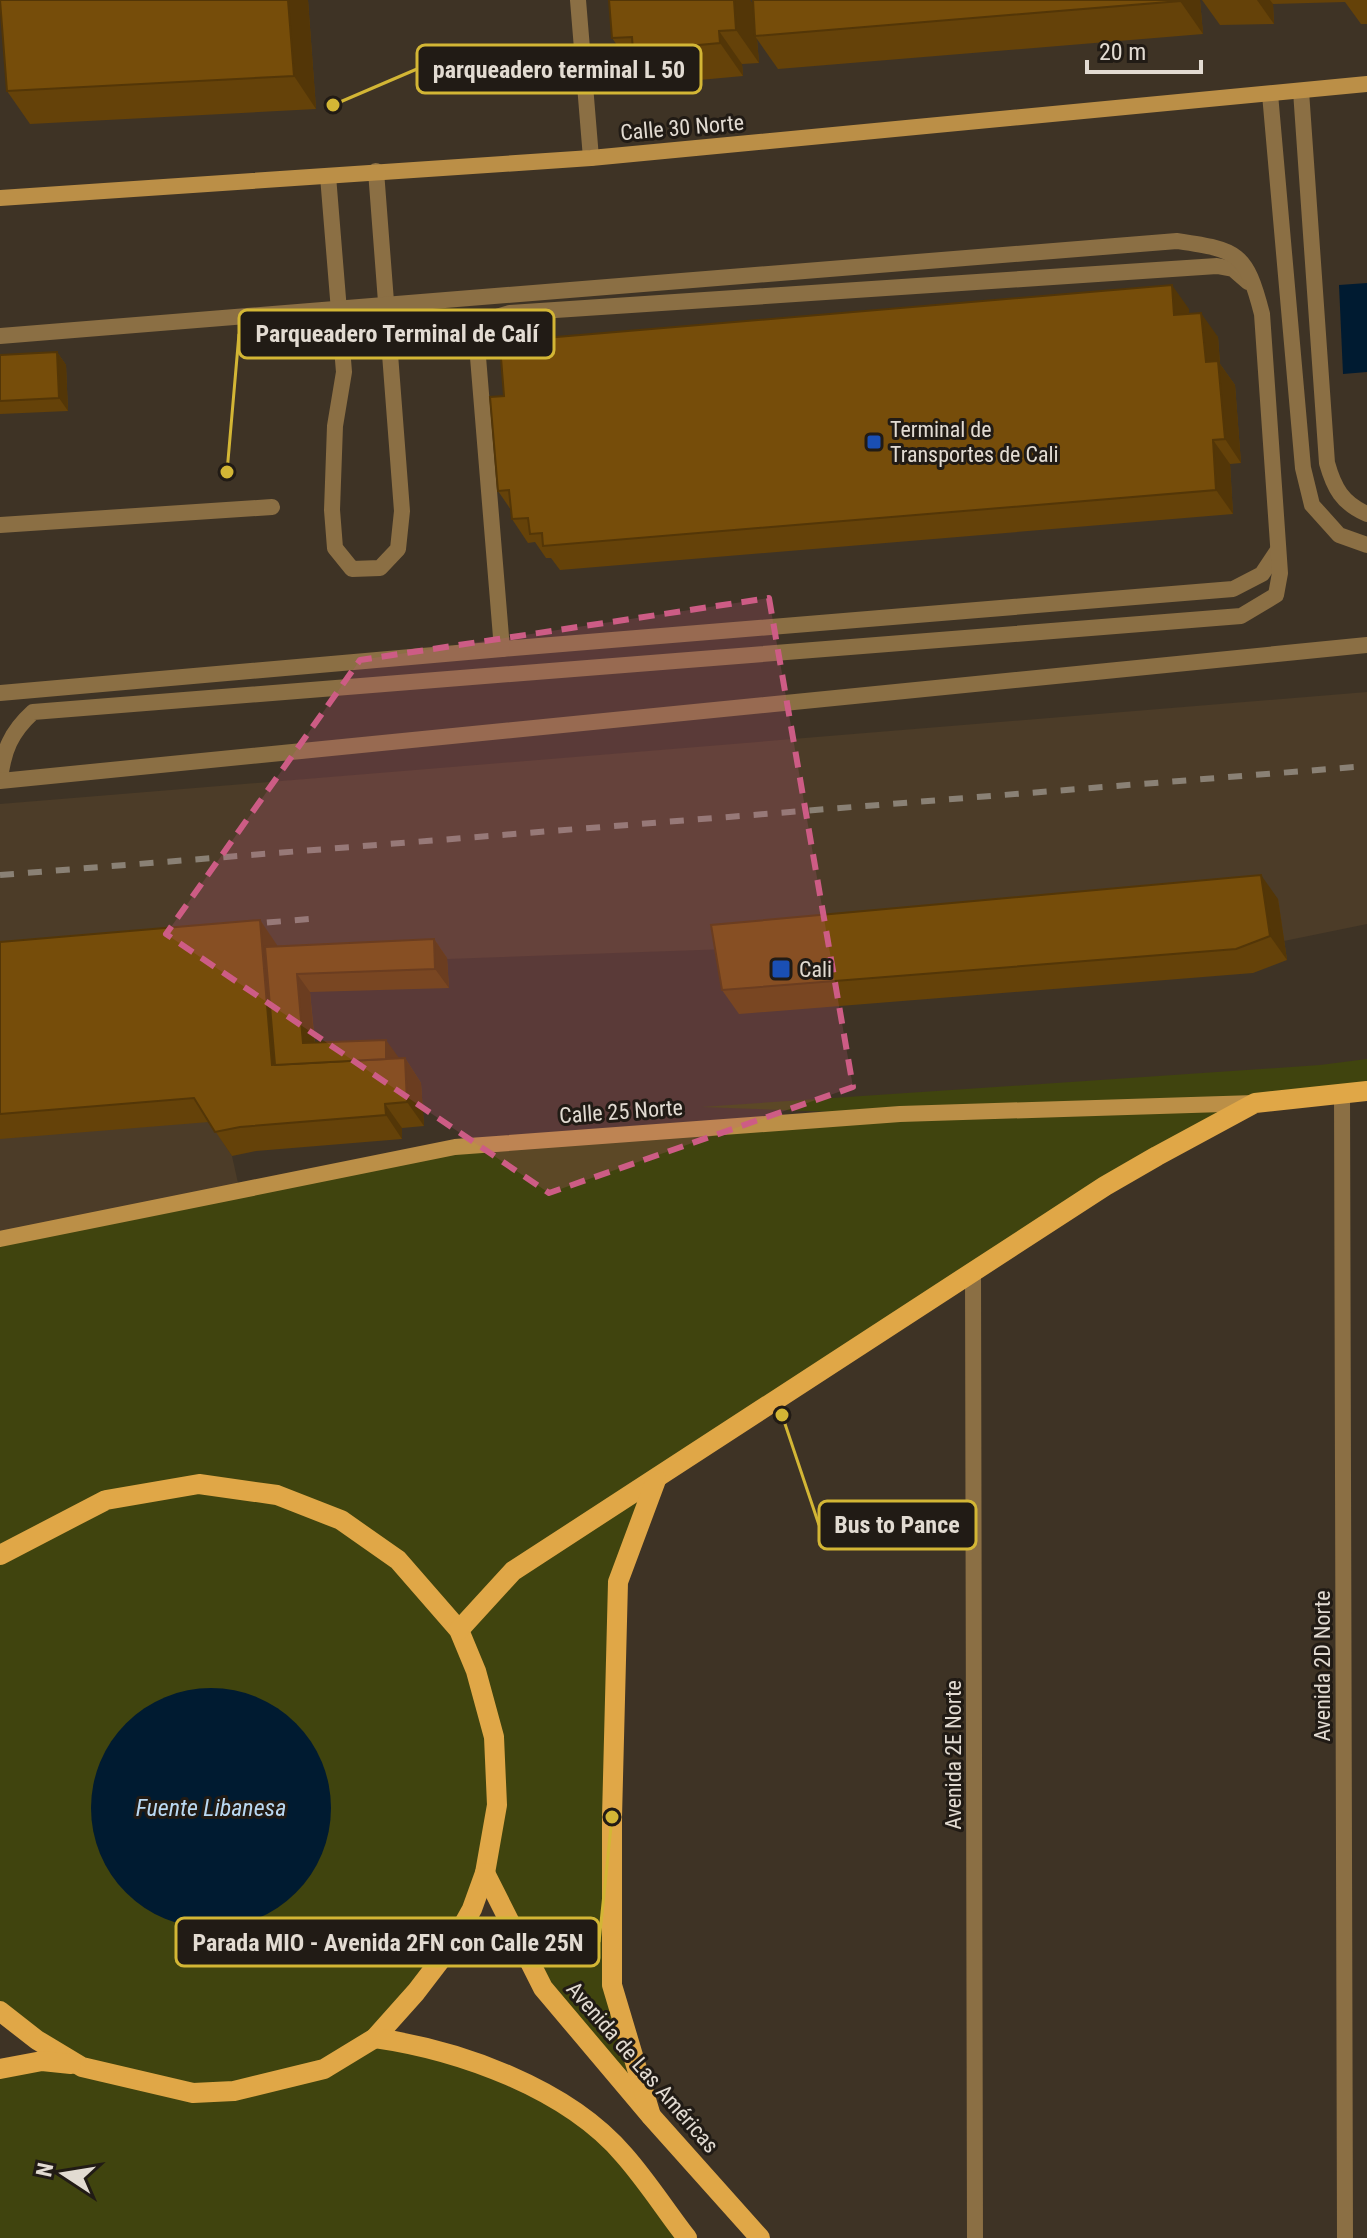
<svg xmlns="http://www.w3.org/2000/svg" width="1367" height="2238" font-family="'Roboto Condensed',sans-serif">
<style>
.built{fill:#4c3c28}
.green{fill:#40440e}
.water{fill:#001b31}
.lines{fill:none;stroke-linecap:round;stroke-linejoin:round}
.lane{stroke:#8b6f44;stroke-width:16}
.street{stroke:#8b6f44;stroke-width:16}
.secondary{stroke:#bb8f47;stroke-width:16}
.primary{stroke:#e0a747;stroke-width:20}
.rail{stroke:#8a8175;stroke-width:6;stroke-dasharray:14 14;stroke-linecap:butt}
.wall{fill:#654209}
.shaded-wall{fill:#533607}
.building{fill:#764d0a;stroke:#533607;stroke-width:2}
.marked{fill:#cd5c85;fill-opacity:0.2;stroke:#cd5c85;stroke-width:6;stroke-dasharray:16 10;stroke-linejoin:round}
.transit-dot{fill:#1a4fb4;stroke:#211b15;stroke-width:3}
.labels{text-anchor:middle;stroke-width:6;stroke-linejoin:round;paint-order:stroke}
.street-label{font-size:22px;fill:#e2dbd2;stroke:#211b15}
.poi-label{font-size:22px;fill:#e2dbd2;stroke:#211b15;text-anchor:start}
.water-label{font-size:24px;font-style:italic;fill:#b9d8f2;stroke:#211b15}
.leader{fill:none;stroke:#d3b635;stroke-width:3}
.callout-dot{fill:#d3b635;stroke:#211b15;stroke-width:3}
.callout{fill:#211b15;stroke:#d3b635;stroke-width:3}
.callout-label{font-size:24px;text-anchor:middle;font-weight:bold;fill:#e2dbd2}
</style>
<rect width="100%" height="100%" fill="#3e3325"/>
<path class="built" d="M 1367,692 L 1367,924 L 1284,941 L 1277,899 L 728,949 L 278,965 L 210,1122 L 232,1156 L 240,1192 L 0,1239 L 0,804 Z"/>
<path class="green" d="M 1367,1059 L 1367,1091 L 1255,1103 L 656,1480 L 618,1582 L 612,1985 L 651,2116 L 543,1988 L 485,1874 L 472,1909 L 375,2037 L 417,2044 L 588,2123 L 687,2238 L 0,2238 L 0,2069 L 63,2062 L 0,2011 L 0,1239 L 455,1147 L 889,1114 L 701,1107 L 1320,1065 Z"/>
<g class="water">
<path d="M 1367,283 L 1367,372 L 1343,374 L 1339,285 Z"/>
<circle cx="211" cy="1808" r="120"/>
</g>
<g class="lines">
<g class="lane">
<path d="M 1301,91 L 1327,463 C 1334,488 1342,503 1367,514"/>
<path d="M 1270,94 L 1303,468 L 1312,505 L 1339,535 L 1367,545"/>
<path d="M 328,176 L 344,372 L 335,426 L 332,510 L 335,548 L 352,569 L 380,568 L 398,549 L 402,511 L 376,171"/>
<path d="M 1248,282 L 1233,269 L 1217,266 L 510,313 L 490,319 L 477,345 L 502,649 L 1233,589 L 1262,574 L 1278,550"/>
<path d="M 0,336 L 1177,241 C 1237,250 1246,251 1262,314 L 1280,573 L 1276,595 L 1241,616 L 33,712 C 11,732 3,751 0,780"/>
<path d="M 0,525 L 272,507"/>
<path d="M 0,693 L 502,649"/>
<path d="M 0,781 L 1367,645"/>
</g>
<g class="street">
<path d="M 578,0 L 591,158"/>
<path d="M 1342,1093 L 1345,2238"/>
<path d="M 973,1272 L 975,2238"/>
</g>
<g class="secondary">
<path d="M 0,198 L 591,158 L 1367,84"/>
<path d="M 0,1239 L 455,1147 L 900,1114 L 1255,1103"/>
</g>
<g class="primary">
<path d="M 0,1555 L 106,1500 L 199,1484 L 277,1495 L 341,1520 L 398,1560 L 459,1630 L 476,1671 L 494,1737 L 497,1805 L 485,1873 L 472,1909 L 452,1945 L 416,1992 L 375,2038 L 324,2069 L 234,2091 L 193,2093 L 82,2067 L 37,2040 L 0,2011"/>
<path d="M 459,1630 L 513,1571 L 1105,1186 L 1157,1156 L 1255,1103 L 1367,1091"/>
<path d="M 485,1873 L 543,1988 L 651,2116 L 760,2238"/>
<path d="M 375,2038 C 459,2050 567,2088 624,2155 C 647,2181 666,2211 687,2238"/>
<path d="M 0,2069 L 42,2061 L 71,2064"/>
<path d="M 651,2116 L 612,1985 L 612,1817 L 618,1582 L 656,1480"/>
</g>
<g class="rail">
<path d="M 0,875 L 1367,766"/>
<path d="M 239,925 L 320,918"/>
</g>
</g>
<g class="wall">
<path d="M 308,0 L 316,109 L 30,124 L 7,91 Z"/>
<path d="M 609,0 L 750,0 L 753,5 L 753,0 L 1200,0 L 1203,34 L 778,69 L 757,39 L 759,63 L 742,64 L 743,76 L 656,84 L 647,70 L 635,71 L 612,38 Z"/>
<path d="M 1202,0 L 1367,0 L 1367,24 L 1361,24 L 1345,2 L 1273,4 L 1274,24 L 1220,25 Z"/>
<path d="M 1189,309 L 1189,313 L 1218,337 L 1220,364 L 1235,385 L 1241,463 L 1230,464 L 1233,514 L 560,570 L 551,558 L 546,558 L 535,542 L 528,543 L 512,519 L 511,510 L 498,491 Z"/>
<path d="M 57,352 L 66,365 L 68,411 L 0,414 L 0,355 Z"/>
<path d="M 1278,899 L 1287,960 L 1253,973 L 739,1014 L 722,990 Z"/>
<path d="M 260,920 L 277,946 L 434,939 L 447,958 L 449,988 L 310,992 L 315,1043 L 399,1059 L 405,1058 L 421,1083 L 424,1126 L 402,1128 L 402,1139 L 256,1151 L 232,1156 L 209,1122 L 0,1139 L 0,942 Z"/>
</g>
<g class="shaded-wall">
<path d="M 288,0 L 308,0 L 316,109 L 294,76 Z"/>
<path d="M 734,0 L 750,0 L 755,7 L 755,36 L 757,39 L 759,63 L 736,30 Z"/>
<path d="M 1180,0 L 1200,0 L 1203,34 L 1180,1 Z"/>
<path d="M 1257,0 L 1270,0 L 1273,4 L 1274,24 Z"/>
<path d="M 719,31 L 742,64 L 743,76 L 720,43 Z"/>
<path d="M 1172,285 L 1189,309 L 1191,339 L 1174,315 Z"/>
<path d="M 1201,313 L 1218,337 L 1220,364 L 1235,385 L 1241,463 L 1225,439 L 1206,362 Z"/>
<path d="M 57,352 L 66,365 L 68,411 L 59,398 Z"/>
<path d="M 1213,440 L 1230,464 L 1233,514 L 1216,490 Z"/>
<path d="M 1261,875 L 1278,899 L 1287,960 L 1270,936 Z"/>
<path d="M 260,920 L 277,945 L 287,1070 L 272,1065 Z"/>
<path d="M 434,939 L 447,958 L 449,988 L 435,969 Z"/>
<path d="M 297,974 L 310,992 L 316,1062 L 303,1043 Z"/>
<path d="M 386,1040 L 399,1058 L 386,1066 Z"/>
<path d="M 405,1058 L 421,1083 L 424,1126 L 407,1102 Z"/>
<path d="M 385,1104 L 402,1128 L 402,1139 L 386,1115 Z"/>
</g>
<g class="building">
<path d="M 0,0 L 288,0 L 294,76 L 7,91 Z"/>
<path d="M 609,0 L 734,0 L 736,30 L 719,31 L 720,43 L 633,51 L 632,37 L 612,38 Z"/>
<path d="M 753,0 L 1180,0 L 1180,1 L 755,36 Z"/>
<path d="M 1172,285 L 1174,315 L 1201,313 L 1206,362 L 1218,361 L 1225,439 L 1213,440 L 1216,490 L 543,546 L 542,533 L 530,534 L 528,518 L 512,519 L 509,490 L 498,491 L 490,397 L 504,396 L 501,358 L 535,356 L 533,339 Z"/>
<path d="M 57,352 L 59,398 L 0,401 L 0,355 Z"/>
<path d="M 1261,875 L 1270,936 L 1236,949 L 722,990 L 711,925 Z"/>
<path d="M 260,920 L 272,1065 L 405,1058 L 407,1102 L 385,1104 L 386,1115 L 240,1127 L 215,1132 L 194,1098 L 0,1114 L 0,942 Z"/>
<path d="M 434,939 L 435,969 L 297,974 L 303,1043 L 386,1040 L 386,1059 L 275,1065 L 265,947 Z"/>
</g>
<path class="marked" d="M 769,598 L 853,1087 L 549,1193 L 166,934 L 360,660 Z"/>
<g class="transit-dot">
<rect x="866" y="434" width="16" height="16" rx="4"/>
<rect x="771" y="959" width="20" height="20" rx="4"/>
</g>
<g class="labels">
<g class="street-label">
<text transform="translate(682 127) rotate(-5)" y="8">Calle 30 Norte</text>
<text transform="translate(621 1111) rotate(-4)" y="8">Calle 25 Norte</text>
<text transform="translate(1322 1666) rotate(-90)" y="8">Avenida 2D Norte</text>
<text transform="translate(953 1755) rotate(-90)" y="8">Avenida 2E Norte</text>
<text transform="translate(643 2067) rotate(49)" y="8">Avenida de Las Américas</text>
</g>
<g class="poi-label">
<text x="890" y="437">Terminal de<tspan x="890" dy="25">Transportes de Cali</tspan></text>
<text x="799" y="977">Cali</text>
</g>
<g class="water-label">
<text x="211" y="1816">Fuente Libanesa</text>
</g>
</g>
<path class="leader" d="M333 105L417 69M227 472L239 334M782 1415L819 1525M612 1817L599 1942"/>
<g class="callout-dot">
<circle cx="333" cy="105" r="8"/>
<circle cx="227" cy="472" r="8"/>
<circle cx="782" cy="1415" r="8"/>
<circle cx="612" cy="1817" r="8"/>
</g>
<g class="callout">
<rect x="417" y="45" width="284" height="48" rx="8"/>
<rect x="239" y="310" width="315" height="48" rx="8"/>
<rect x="819" y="1501" width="157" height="48" rx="8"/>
<rect x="176" y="1918" width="423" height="48" rx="8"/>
</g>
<g class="callout-label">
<text x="559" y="78">parqueadero terminal L 50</text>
<text x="397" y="342">Parqueadero Terminal de Calí</text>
<text x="897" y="1533">Bus to Pance</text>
<text x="388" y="1951">Parada MIO - Avenida 2FN con Calle 25N</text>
</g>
<g transform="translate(64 2174) rotate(282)" stroke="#211b15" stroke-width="6" paint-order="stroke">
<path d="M0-6L14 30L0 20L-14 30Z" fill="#e2dbd2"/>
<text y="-12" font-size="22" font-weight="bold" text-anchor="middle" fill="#e2dbd2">N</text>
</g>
<path d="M1087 60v12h114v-12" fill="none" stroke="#e2dbd2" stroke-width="4"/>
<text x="1099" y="60" font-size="24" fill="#e2dbd2" stroke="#211b15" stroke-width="6" paint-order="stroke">20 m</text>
</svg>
